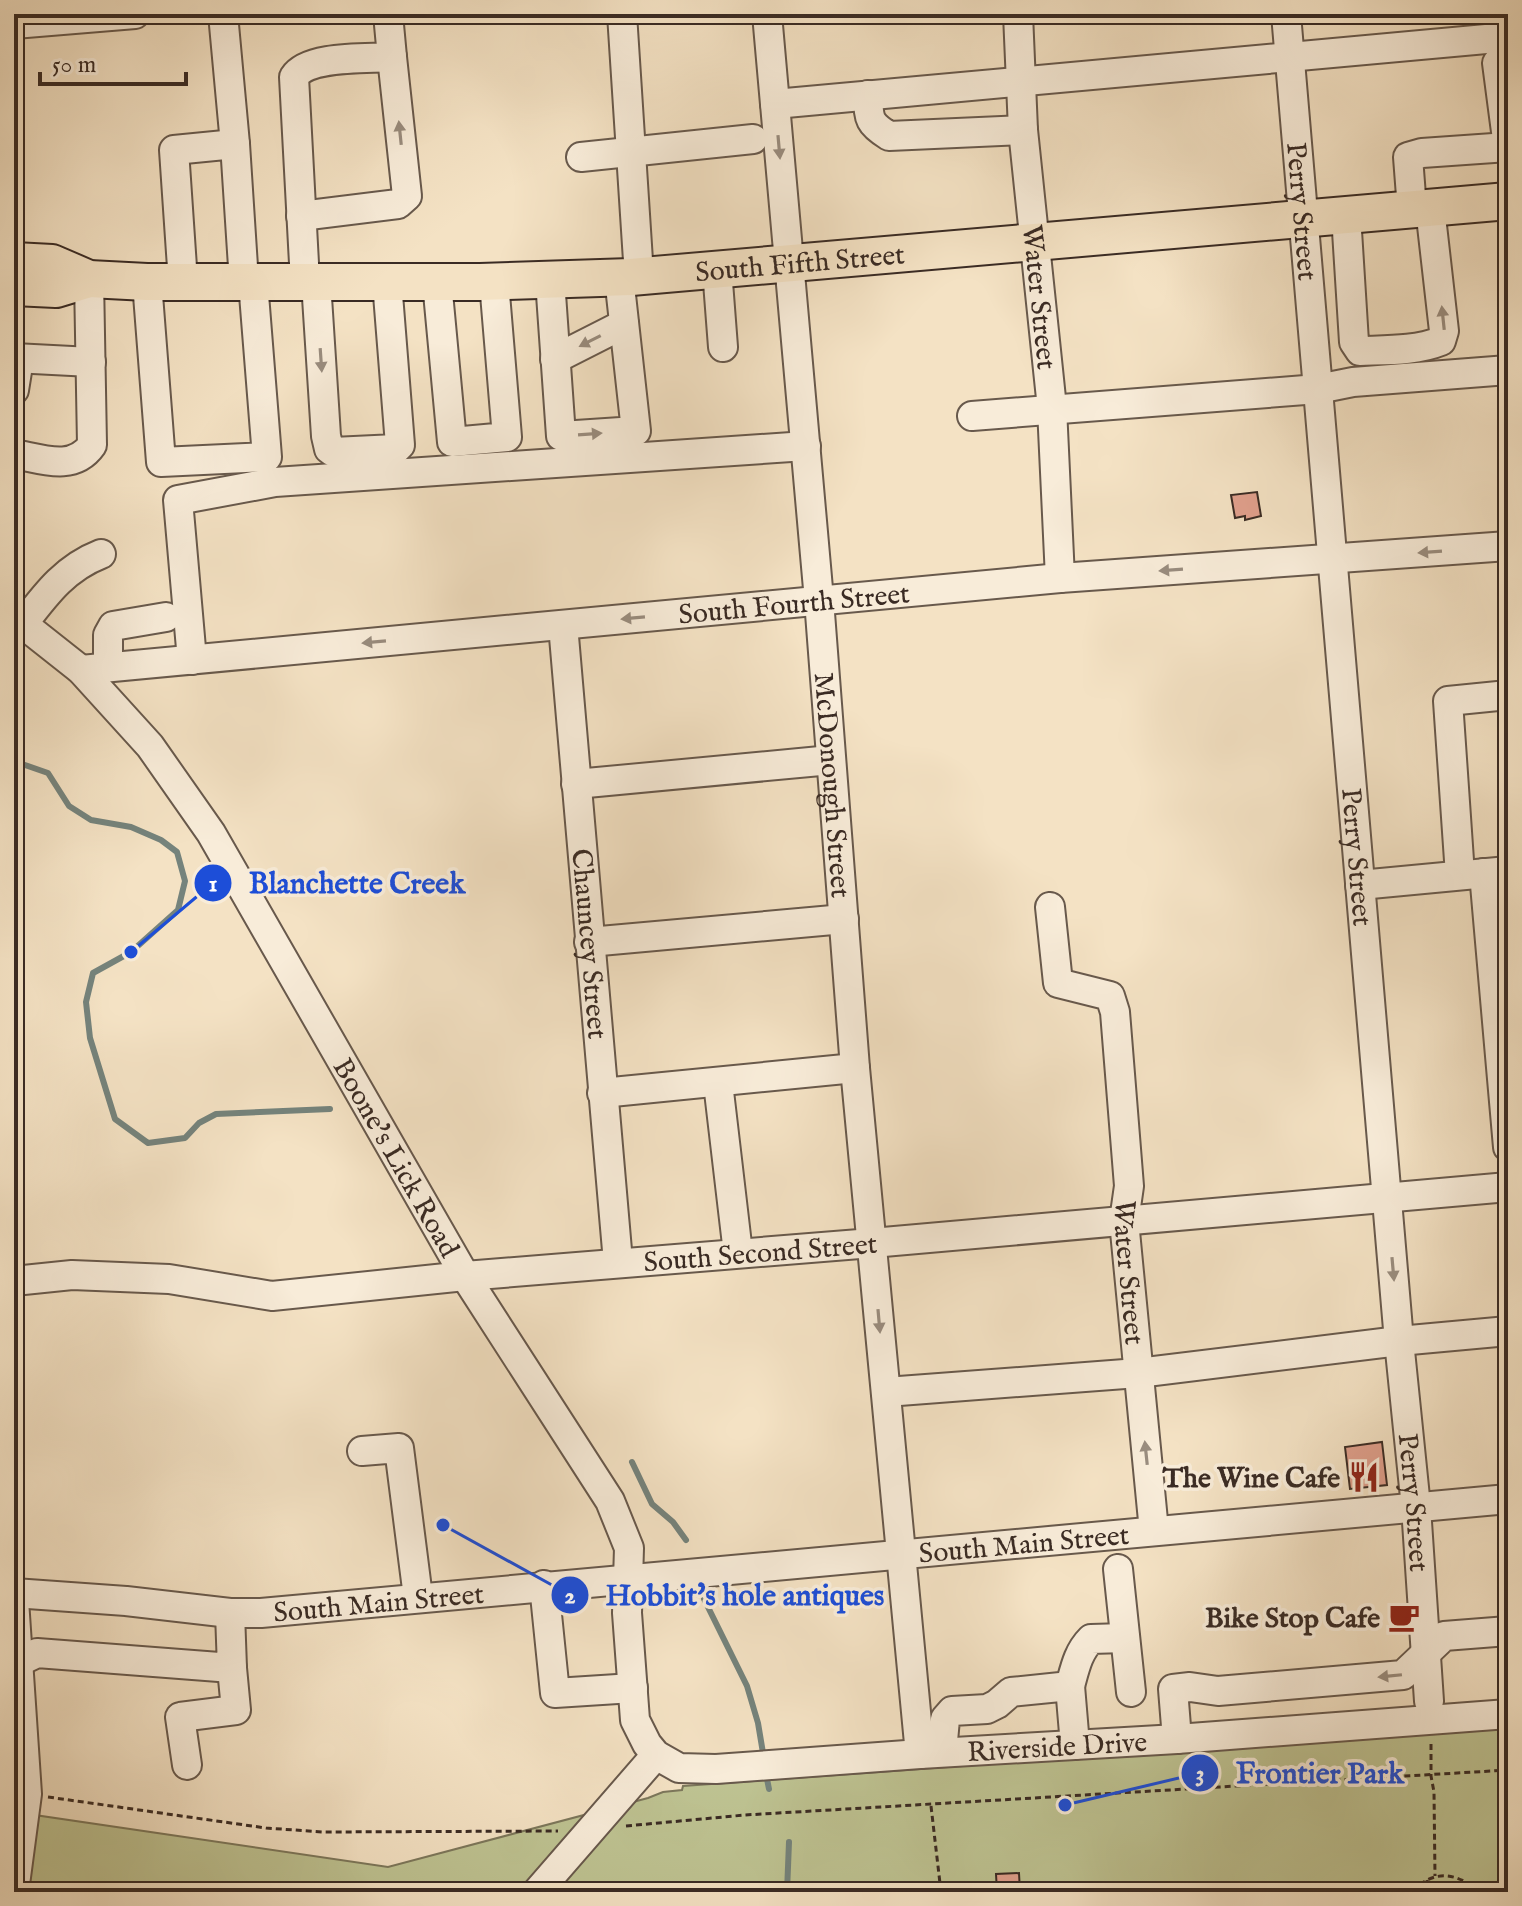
<svg xmlns="http://www.w3.org/2000/svg" width="1522" height="1906" font-family="'IM FELL English',serif">
<style>
.green{fill:#bec392;stroke:#7c775b;stroke-width:2}
.lines{fill:none;stroke-linecap:round;stroke-linejoin:round}
.stream{stroke:#75837c;stroke-width:6}
.building{fill:#e1a08d;stroke:#3a2b24;stroke-width:2}
.minor-casing{stroke:#68594c;stroke-width:32}
.major-casing{stroke:#3a2b24;stroke-width:40}
.path{stroke:#3a2b24;stroke-width:3;stroke-dasharray:6 4;stroke-linecap:butt}
.minor{stroke:#f8ecd9;stroke-width:28}
.major{stroke:#f4e2c4;stroke-width:36}
.oneway{fill:#998c7e}
.labels{text-anchor:middle;stroke-width:7;stroke-linejoin:round;paint-order:stroke}
.street-label{font-size:28px;fill:#3a2b24;stroke:#f8ecd9}
.poi-label{font-size:28px;font-weight:bold;fill:#3a2b24;stroke:#f8ecd9;text-anchor:end}
.leader{fill:none;stroke:#1d4ed8;stroke-width:3}
.callout-dot{fill:#1d4ed8;stroke:#f8ecd9;stroke-width:3}
.mark-label{font-size:24px;text-anchor:middle;font-weight:bold;fill:#fff}
.callout-label{font-size:30px;text-anchor:middle;font-weight:bold;fill:#1d4ed8;stroke:#f8ecd9;stroke-width:7;stroke-linejoin:round;paint-order:stroke}
</style>
<rect width="100%" height="100%" fill="#f4e2c4"/>
<filter id="stains"><feTurbulence type="fractalNoise" baseFrequency=".0025" numOctaves="4"/><feColorMatrix values="0 0 0 0 .2 0 0 0 0 .09 0 0 0 0 .02 0 0 0 .5 -.17"/></filter>
<radialGradient id="worn" r=".72"><stop offset=".6" stop-color="#630" stop-opacity="0"/><stop offset="1" stop-color="#630" stop-opacity=".3"/></radialGradient>
<path class="green" d="M 1508,1727 L 1508,1892 L 14,1892 L 14,1812 L 388,1867 L 648,1798 L 663,1792 L 682,1790 L 683,1786 Z"/>
<g class="lines">
<g class="stream">
<path d="M 14,754 L 22,764 L 48,773 L 69,806 L 91,820 L 131,827 L 161,840 L 177,852 L 185,881 L 178,910 L 131,952 L 93,973 L 86,1002 L 90,1038 L 115,1119 L 148,1143 L 185,1138 L 199,1123 L 216,1114 L 330,1109"/>
<path d="M 632,1462 L 652,1504 L 673,1522 L 686,1540"/>
<path d="M 704,1599 L 747,1686 L 758,1723 L 764,1759"/>
<path d="M 766,1774 L 769,1789"/>
<path d="M 787,1892 L 789,1842"/>
</g>
</g>
<g class="building">
<path d="M 1257,492 L 1261,516 L 1245,520 L 1245,516 L 1235,518 L 1231,495 Z"/>
<path d="M 1382,1442 L 1387,1485 L 1350,1489 L 1345,1447 Z"/>
<path d="M 1019,1873 L 1020,1892 L 997,1892 L 996,1874 Z"/>
</g>
<g class="lines">
<defs>
<g id="minor">
<path d="M 223,14 L 235,144"/>
<path d="M 622,14 L 639,276"/>
<path id="s1" d="M 767,14 L 819,600 L 855,1068 L 920,1754"/>
<path id="s2" d="M 1018,14 L 1023,130 L 1052,408 L 1060,578"/>
<path id="s3" d="M 1286,14 L 1399,1341 L 1416,1507 L 1429,1701"/>
<path d="M 14,24 L 135,14"/>
<path d="M 868,95 C 869,119 868,123 889,136 L 1023,130"/>
<path d="M 775,104 L 1508,37"/>
<path d="M 1508,147 L 1497,63 L 1508,60"/>
<path d="M 581,157 L 753,139"/>
<path d="M 1412,209 L 1408,157 L 1422,153 L 1508,147"/>
<path d="M 1346,215 L 1354,342 L 1360,351 C 1387,350 1416,351 1441,341 L 1444,331 L 1430,208"/>
<path d="M 301,216 L 398,204 L 407,196 L 392,57"/>
<path d="M 717,269 L 723,347"/>
<path d="M 550,280 L 561,436 L 636,431 L 619,277"/>
<path d="M 147,282 L 161,462 L 267,457 L 253,282"/>
<path d="M 183,282 L 174,150 L 235,144 L 244,282"/>
<path d="M 305,282 L 294,77 C 308,55 367,59 392,57 L 388,14"/>
<path d="M 316,282 L 326,436 L 329,449 L 333,452 L 396,449 L 400,445 L 387,282"/>
<path d="M 437,282 L 452,442 L 507,437 L 494,282"/>
<path d="M 14,358 L 91,362"/>
<path d="M 555,359 L 624,324"/>
<path d="M 14,390 L 19,359"/>
<path d="M 972,416 L 1318,389 L 1353,382 L 1508,370"/>
<path d="M 14,454 C 42,459 73,472 92,445 L 89,279"/>
<path id="s4" d="M 14,617 L 81,670 L 150,746 L 211,833 L 465,1276 L 610,1501 L 629,1548 L 627,1613 L 635,1720 L 647,1744 L 656,1755 L 679,1768 L 716,1769 L 920,1754 L 1177,1739 L 1508,1714"/>
<path d="M 23,624 C 46,594 65,568 101,554"/>
<path id="s5" d="M 563,625 L 618,1262"/>
<path d="M 192,660 L 178,500 L 275,482 L 806,446"/>
<path d="M 108,667 L 108,635 L 113,626 L 166,617"/>
<path id="s6" d="M 81,670 L 1060,578 L 1508,546"/>
<path d="M 576,784 L 831,760"/>
<path d="M 1484,873 L 1508,1147"/>
<path d="M 1460,875 L 1448,701 L 1508,695"/>
<path d="M 1360,885 L 1508,871"/>
<path id="s7" d="M 1050,907 L 1058,983 L 1110,996 L 1115,1012 L 1129,1186 L 1124,1221 L 1154,1531"/>
<path d="M 589,942 L 844,919"/>
<path d="M 718,1083 L 738,1253"/>
<path d="M 602,1093 L 855,1068"/>
<path id="s8" d="M 14,1281 L 72,1275 L 169,1279 L 272,1296 L 465,1276 L 872,1243 L 1508,1187"/>
<path d="M 886,1392 L 1138,1373 L 1399,1341 L 1508,1331"/>
<path d="M 362,1451 L 399,1448 L 418,1597"/>
<path d="M 1118,1569 L 1131,1692"/>
<path d="M 544,1585 L 555,1693 L 633,1688"/>
<path id="s9" d="M 14,1593 L 126,1601 L 230,1613 L 261,1613 L 1508,1499"/>
<path d="M 14,1600 L 27,1794 L 14,1892"/>
<path d="M 18,1662 L 37,1653 L 232,1668 L 230,1613"/>
<path d="M 1070,1686 L 1075,1745"/>
<path d="M 1177,1739 L 1173,1689 L 1190,1687 L 1218,1691 L 1403,1675 L 1444,1636 L 1508,1631"/>
<path d="M 942,1752 L 945,1719 L 952,1711 L 987,1709 L 997,1704 L 1011,1692 L 1070,1686 C 1075,1668 1078,1652 1091,1639 L 1125,1638"/>
<path d="M 187,1765 L 180,1717 L 236,1710 L 232,1668"/>
<path d="M 537,1892 L 656,1755"/>
</g>
<g id="major">
<path id="s10" d="M 14,261 L 52,263 L 89,279 L 147,282 L 480,282 L 631,277 L 1508,201"/>
<path d="M 14,287 L 56,289 L 89,279"/>
</g>
</defs>
<use href="#minor" class="minor-casing"/>
<use href="#major" class="major-casing"/>
<g class="path">
<path d="M 1431,1744 L 1431,1776 L 1434,1792 L 1435,1876"/>
<path d="M 48,1797 L 266,1828 L 323,1832 L 558,1831"/>
<path d="M 931,1806 L 941,1892"/>
<path d="M 626,1826 L 745,1815 L 1508,1770"/>
<path d="M 1427,1880 L 1429,1892"/>
<path d="M 1413,1892 C 1431,1869 1459,1872 1478,1892"/>
</g>
<use href="#minor" class="minor"/>
<use href="#major" class="major"/>
</g>
<defs><path id="oneway-solid" d="M-6-.8H1V-3.2L6.5 0L1 3.2V.8H-6Z" transform="scale(2)"/></defs>
<g class="oneway">
<use href="#oneway-solid" transform="translate(400 133) rotate(-96)"/>
<use href="#oneway-solid" transform="translate(779 147) rotate(85)"/>
<use href="#oneway-solid" transform="translate(1443 318) rotate(-96)"/>
<use href="#oneway-solid" transform="translate(590 341) rotate(153)"/>
<use href="#oneway-solid" transform="translate(321 360) rotate(86)"/>
<use href="#oneway-solid" transform="translate(590 434) rotate(-4)"/>
<use href="#oneway-solid" transform="translate(1430 552) rotate(176)"/>
<use href="#oneway-solid" transform="translate(1171 570) rotate(176)"/>
<use href="#oneway-solid" transform="translate(633 618) rotate(175)"/>
<use href="#oneway-solid" transform="translate(374 642) rotate(175)"/>
<use href="#oneway-solid" transform="translate(1393 1269) rotate(85)"/>
<use href="#oneway-solid" transform="translate(879 1321) rotate(85)"/>
<use href="#oneway-solid" transform="translate(1146 1453) rotate(-96)"/>
<use href="#oneway-solid" transform="translate(1390 1676) rotate(174)"/>
</g>
<defs>
<symbol id="restaurant-bare" viewBox="-9 -9 18 18"><path d="M-5-6h1v4h1v-4h1v4h1v-4h1v5L-1.5 .5V6h-2V.5L-5-1ZM5-6V6H3V1.5H1.5Q1.5-4 5-6Z" fill="#8f2418" stroke="#f8ecd9" stroke-width="2.5" paint-order="stroke"/></symbol>
<symbol id="cafe-bare" viewBox="-9 -9 18 18"><path d="M-5.5-4.5H6V0H3Q3 3.5 0 3.5H-2.5Q-5.5 3.5-5.5 0ZM3-3.2v2h1.7v-2ZM-6 4.5H4V6H-6Z" fill="#8f2418" stroke="#f8ecd9" stroke-width="2.5" paint-order="stroke"/></symbol>
</defs>
<g fill-rule="evenodd">
<use href="#restaurant-bare" x="1342" y="1455" width="44" height="44"/>
<use href="#cafe-bare" x="1382" y="1595" width="44" height="44"/>
</g>
<g class="labels">
<g class="street-label">
<text dy="10" stroke="none"><textPath href="#s3" startOffset="198">Perry Street</textPath></text>
<text dy="10" stroke="none"><textPath href="#s10" startOffset="790">South Fifth Street</textPath></text>
<text dy="10" stroke="none"><textPath href="#s2" startOffset="284">Water Street</textPath></text>
<text dy="10" stroke="none"><textPath href="#s6" startOffset="716">South Fourth Street</textPath></text>
<text dy="10" stroke="none"><textPath href="#s1" startOffset="774">McDonough Street</textPath></text>
<text dy="10" stroke="none"><textPath href="#s3" startOffset="846">Perry Street</textPath></text>
<text dy="10" stroke="none"><textPath href="#s5" startOffset="320">Chauncey Street</textPath></text>
<text dy="10" stroke="none"><textPath href="#s4" startOffset="668">Boone's Lick Road</textPath></text>
<text dy="10" stroke="none"><textPath href="#s8" startOffset="750">South Second Street</textPath></text>
<text dy="10" stroke="none"><textPath href="#s7" startOffset="408">Water Street</textPath></text>
<text dy="10" stroke="none"><textPath href="#s3" startOffset="1494">Perry Street</textPath></text>
<text dy="10" stroke="none"><textPath href="#s9" startOffset="1014">South Main Street</textPath></text>
<text dy="10" stroke="none"><textPath href="#s9" startOffset="366">South Main Street</textPath></text>
<text dy="10" stroke="none"><textPath href="#s4" startOffset="1742">Riverside Drive</textPath></text>
</g>
<g class="poi-label">
<text x="1340" y="1487">The Wine Cafe</text>
<text x="1380" y="1627">Bike Stop Cafe</text>
</g>
</g>
<path class="leader" d="M131 952L213 883M443 1525L570 1595M1065 1805L1200 1773"/>
<g class="callout-dot">
<circle cx="131" cy="952" r="8"/>
<circle cx="443" cy="1525" r="8"/>
<circle cx="1065" cy="1805" r="8"/>
<circle cx="213" cy="883" r="20"/>
<circle cx="570" cy="1595" r="20"/>
<circle cx="1200" cy="1773" r="20"/>
</g>
<g class="mark-label">
<text x="213" y="891">1</text>
<text x="570" y="1603">2</text>
<text x="1200" y="1781">3</text>
</g>
<g class="callout-label">
<text x="357" y="893">Blanchette Creek</text>
<text x="745" y="1605">Hobbit's hole antiques</text>
<text x="1320" y="1783">Frontier Park</text>
</g>
<rect width="1522" height="1906" fill="none" stroke="#f4e2c4" stroke-width="48"/>
<rect x="16" y="16" width="1490" height="1874" fill="none" stroke="#3a2b24" stroke-width="4"/>
<rect x="24" y="24" width="1474" height="1858" fill="none" stroke="#3a2b24" stroke-width="2"/>
<path d="M40 72v12h146v-12" fill="none" stroke="#3a2b24" stroke-width="4"/>
<text x="52" y="72" font-size="24" fill="#3a2b24" stroke="#f8ecd9" stroke-width="6" paint-order="stroke">50 m</text>
<rect width="100%" height="100%" filter="url(#stains)"/>
<rect width="100%" height="100%" fill="url(#worn)"/>
</svg>
